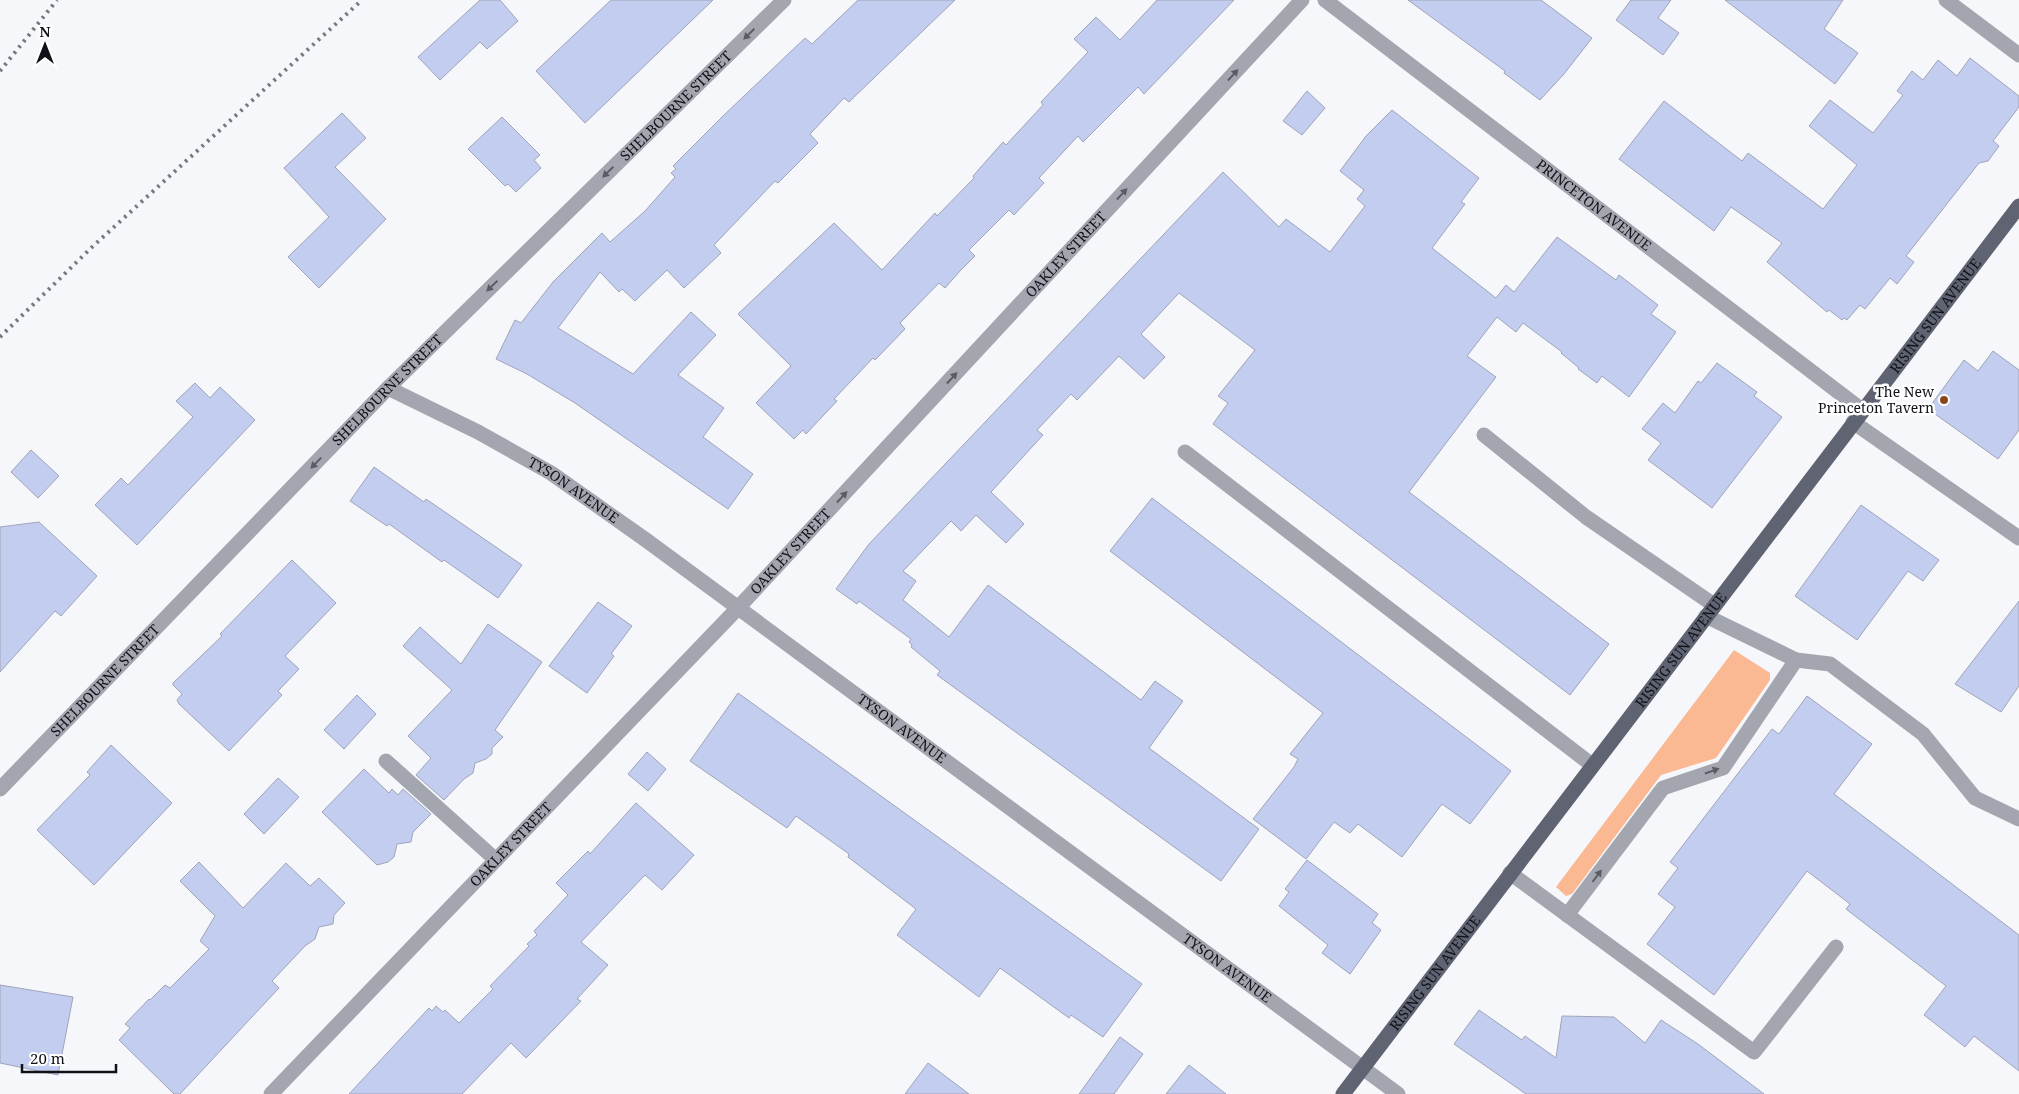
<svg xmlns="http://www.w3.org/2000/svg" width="2019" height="1094" font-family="'Noto Serif',serif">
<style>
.green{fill:#fab893}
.building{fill:#c3cdf0;stroke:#9fa4b8}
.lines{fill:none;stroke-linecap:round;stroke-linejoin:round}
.minor{stroke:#a3a6af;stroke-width:15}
.major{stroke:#5f6372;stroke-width:15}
.rail{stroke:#76787d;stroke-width:4;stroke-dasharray:2.5 5;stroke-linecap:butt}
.oneway{fill:#5a5c64}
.poi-dot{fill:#8a461a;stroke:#fff;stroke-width:2}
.labels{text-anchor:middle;stroke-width:5;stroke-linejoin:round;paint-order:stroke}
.street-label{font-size:14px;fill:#101219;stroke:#fff}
.poi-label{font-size:14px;fill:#101219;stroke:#fff;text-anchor:end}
</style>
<rect width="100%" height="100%" fill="#f6f7fb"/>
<path class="green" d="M 1734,650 L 1770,673 L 1770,680 L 1716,758 L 1661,775 L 1572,894 L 1566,896 L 1556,887 Z"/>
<g class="building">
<path d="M 480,0 L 500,0 L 518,21 L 487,49 L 480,42 L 440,80 L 418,57 Z"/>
<path d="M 611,0 L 713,0 L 585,123 L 536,71 Z"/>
<path d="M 858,0 L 955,0 L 849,102 L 844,98 L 810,134 L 818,143 L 778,183 L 775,181 L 714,245 L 721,253 L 684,288 L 667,270 L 635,301 L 622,289 L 619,292 L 600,272 L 558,328 L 633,374 L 691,312 L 716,335 L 678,375 L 724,408 L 703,437 L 753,474 L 728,509 L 575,403 L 527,374 L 496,359 L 515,320 L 521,323 L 553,282 L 602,233 L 610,242 L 645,211 L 675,177 L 671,173 L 676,169 L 673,166 L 724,115 L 805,38 L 812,44 Z"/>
<path d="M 1157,0 L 1234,0 L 1144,94 L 1138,87 L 1083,142 L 1078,136 L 1039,178 L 1044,183 L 1014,215 L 1009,210 L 969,250 L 975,256 L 960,271 L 945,288 L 939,283 L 900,323 L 905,329 L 875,360 L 873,358 L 834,399 L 837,401 L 806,434 L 803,430 L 794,439 L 756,403 L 791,366 L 738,314 L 834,223 L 882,270 L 935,213 L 937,216 L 974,178 L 973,176 L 1003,142 L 1006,145 L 1043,105 L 1041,102 L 1088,52 L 1074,39 L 1096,17 L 1120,40 Z"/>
<path d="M 1408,0 L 1541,0 L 1592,38 L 1564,74 L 1540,100 L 1504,73 L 1505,71 Z"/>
<path d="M 1631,0 L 1671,0 L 1658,18 L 1679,33 L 1663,55 L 1616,20 Z"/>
<path d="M 1725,0 L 1843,0 L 1824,29 L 1858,53 L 1835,84 Z"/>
<path d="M 1970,58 L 2019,96 L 2019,107 L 1993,141 L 1999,146 L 1988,161 L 1979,163 L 1906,256 L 1914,262 L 1897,284 L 1890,278 L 1865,309 L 1860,305 L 1847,320 L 1844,318 L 1842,320 L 1829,310 L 1827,312 L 1767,262 L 1782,243 L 1731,207 L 1714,231 L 1619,159 L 1664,101 L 1742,161 L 1748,153 L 1823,209 L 1857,165 L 1809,126 L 1830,100 L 1873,133 L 1903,95 L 1897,91 L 1912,71 L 1923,80 L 1938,60 L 1957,76 Z"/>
<path d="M 1307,91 L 1325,108 L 1302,135 L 1283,121 Z"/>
<path d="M 1392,110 L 1479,178 L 1461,202 L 1465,204 L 1432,248 L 1496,298 L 1506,285 L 1514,292 L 1557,237 L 1616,280 L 1619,275 L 1658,305 L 1651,314 L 1676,332 L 1629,397 L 1602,376 L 1597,383 L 1578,369 L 1579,368 L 1561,353 L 1562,352 L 1523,323 L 1516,332 L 1497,317 L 1467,356 L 1496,377 L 1409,492 L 1609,644 L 1570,695 L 1213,424 L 1228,403 L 1218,396 L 1255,350 L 1179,293 L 1141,334 L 1165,357 L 1144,379 L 1119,356 L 1077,400 L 1071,394 L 1037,430 L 1043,435 L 991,492 L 1024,524 L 1006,543 L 976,515 L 961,531 L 951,521 L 903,571 L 916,581 L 903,600 L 949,637 L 988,585 L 1141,700 L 1155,681 L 1183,701 L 1149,748 L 1259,829 L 1221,881 L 937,675 L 940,671 L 911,647 L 912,645 L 909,642 L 911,639 L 859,601 L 857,604 L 836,589 L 869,544 L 1223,172 L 1279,227 L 1286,219 L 1330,252 L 1365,206 L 1357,199 L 1364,190 L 1340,171 L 1366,136 Z"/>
<path d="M 342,113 L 366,138 L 335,167 L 386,219 L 319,288 L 288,257 L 329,217 L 284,168 Z"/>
<path d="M 502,117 L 540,155 L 534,160 L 541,168 L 516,192 L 508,184 L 505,186 L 468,149 Z"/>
<path d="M 1993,351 L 2019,370 L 2019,430 L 1998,459 L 1928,409 L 1964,360 L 1978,371 Z"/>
<path d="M 1717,363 L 1757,392 L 1754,396 L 1782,417 L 1712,508 L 1648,460 L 1661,443 L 1642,429 L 1663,403 L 1675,413 L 1698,381 L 1701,383 Z"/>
<path d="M 195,383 L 210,398 L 220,387 L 255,420 L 137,545 L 95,505 L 121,478 L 128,485 L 193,417 L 176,401 Z"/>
<path d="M 31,450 L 59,476 L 38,498 L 11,472 Z"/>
<path d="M 374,467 L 424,502 L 426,499 L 522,565 L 498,598 L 444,560 L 442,562 L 389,524 L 387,526 L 350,501 Z"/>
<path d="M 1152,498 L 1511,771 L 1470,824 L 1442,804 L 1402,857 L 1358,824 L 1350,833 L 1334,822 L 1306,859 L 1253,819 L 1294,767 L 1298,759 L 1290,754 L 1323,713 L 1110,551 Z"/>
<path d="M 1861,505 L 1939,560 L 1923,581 L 1908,571 L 1857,640 L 1795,596 Z"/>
<path d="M 39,522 L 97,576 L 61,616 L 55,611 L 0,672 L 0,527 Z"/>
<path d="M 292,560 L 336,603 L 285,656 L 299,669 L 278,691 L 282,695 L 229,751 L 179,704 L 177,700 L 182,694 L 173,685 L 173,683 L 222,636 L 220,634 Z"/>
<path d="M 2019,601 L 2019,686 L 2001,712 L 1955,684 Z"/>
<path d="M 598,602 L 632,626 L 611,654 L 614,656 L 587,693 L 549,666 Z"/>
<path d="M 488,624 L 542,662 L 495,730 L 503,737 L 492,748 L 492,754 L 486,759 L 475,763 L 473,773 L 464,779 L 444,800 L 416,775 L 431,758 L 408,736 L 452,690 L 403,646 L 420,627 L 461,664 Z"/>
<path d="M 738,693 L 1142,984 L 1103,1037 L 1071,1015 L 1069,1018 L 1000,968 L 979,997 L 897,935 L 916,909 L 848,857 L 849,854 L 796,816 L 787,828 L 690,761 Z"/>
<path d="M 357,695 L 376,714 L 344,749 L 324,730 Z"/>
<path d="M 1807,696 L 1872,744 L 1834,794 L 2019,935 L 2019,1071 L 1974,1036 L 1965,1047 L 1924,1015 L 1946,986 L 1846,909 L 1850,904 L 1807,871 L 1714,995 L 1647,944 L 1675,907 L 1658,894 L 1678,868 L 1670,862 L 1772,729 L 1779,734 Z"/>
<path d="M 111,745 L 172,803 L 94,885 L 37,830 L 90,775 L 87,772 Z"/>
<path d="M 647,752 L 666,769 L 648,791 L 628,774 Z"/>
<path d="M 364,769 L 389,793 L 392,789 L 398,795 L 403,789 L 431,814 L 413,832 L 411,842 L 397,844 L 394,857 L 388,862 L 377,865 L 322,812 Z"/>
<path d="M 278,778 L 299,797 L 264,834 L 244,814 Z"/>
<path d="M 636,803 L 694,855 L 662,890 L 645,875 L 581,942 L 608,965 L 577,999 L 581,1001 L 526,1058 L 511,1043 L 462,1094 L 349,1094 L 429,1008 L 432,1011 L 436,1006 L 443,1012 L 445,1010 L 459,1023 L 493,989 L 490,986 L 529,946 L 527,944 L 537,935 L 534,931 L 568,895 L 556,883 L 588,851 L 590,854 Z"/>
<path d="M 1307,860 L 1378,914 L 1372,923 L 1381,930 L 1350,974 L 1322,953 L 1328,945 L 1279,906 L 1289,892 L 1285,889 Z"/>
<path d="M 199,862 L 243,908 L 286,863 L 310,886 L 319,878 L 345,903 L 334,915 L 333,924 L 319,927 L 315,939 L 305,946 L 272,981 L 279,988 L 180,1094 L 174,1094 L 119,1040 L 130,1028 L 125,1024 L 149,999 L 150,1000 L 165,985 L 170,988 L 209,949 L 200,941 L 215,916 L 180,881 Z"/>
<path d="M 0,985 L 73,997 L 58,1075 L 0,1063 Z"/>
<path d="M 1479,1010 L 1522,1040 L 1525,1036 L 1556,1058 L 1562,1016 L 1614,1017 L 1645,1043 L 1661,1020 L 1698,1044 L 1764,1094 L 1526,1094 L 1454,1044 Z"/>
<path d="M 1120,1037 L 1143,1054 L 1114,1094 L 1079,1094 Z"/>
<path d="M 928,1063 L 969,1094 L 905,1094 Z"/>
<path d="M 1189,1065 L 1226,1094 L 1166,1094 Z"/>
</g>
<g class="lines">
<g class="minor">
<path id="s1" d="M 1325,0 L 1862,410"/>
<path d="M 1946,0 L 2019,55"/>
<path id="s2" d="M 388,388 L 478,432 L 551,473 L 646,540 L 1398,1094"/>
<path d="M 1853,422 L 2019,538"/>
<path d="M 1484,435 L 1586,517 L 1714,605"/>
<path d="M 1185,452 L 1592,765"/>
<path d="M 1706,616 L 1796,660 L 1830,664 L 1923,734 L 1975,798 L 2019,819"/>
<path d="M 386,761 L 496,860"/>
<path id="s3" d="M 0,789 L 388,388 L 784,0"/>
<path d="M 1510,873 L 1754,1052 L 1836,947"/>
<path d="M 1567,915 L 1663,788 L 1723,768 L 1796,660"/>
<path id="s4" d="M 271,1094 L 737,609 L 1302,0"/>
</g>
<path class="major" id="s5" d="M 1343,1094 L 2019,206"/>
<g class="rail">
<path d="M 0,71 L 57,0"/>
<path d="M 0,337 L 91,248 L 362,0"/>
</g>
</g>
<defs><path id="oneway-solid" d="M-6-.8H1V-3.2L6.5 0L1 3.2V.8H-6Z" transform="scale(1.25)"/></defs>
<g class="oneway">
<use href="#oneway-solid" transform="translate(749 34) rotate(136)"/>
<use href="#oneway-solid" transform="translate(1233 75) rotate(-47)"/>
<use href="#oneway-solid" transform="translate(608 172) rotate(136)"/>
<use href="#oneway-solid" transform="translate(1122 194) rotate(-47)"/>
<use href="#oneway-solid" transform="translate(492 286) rotate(136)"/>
<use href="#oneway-solid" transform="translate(952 378) rotate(-47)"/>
<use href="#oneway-solid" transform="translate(316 463) rotate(134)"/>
<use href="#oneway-solid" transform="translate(842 497) rotate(-47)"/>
<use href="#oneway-solid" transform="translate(1712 771) rotate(-19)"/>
<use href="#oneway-solid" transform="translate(1597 876) rotate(-53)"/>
</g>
<circle class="poi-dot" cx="1944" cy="400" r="5"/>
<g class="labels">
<g class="street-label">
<text dy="5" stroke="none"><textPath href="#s3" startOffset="961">SHELBOURNE STREET</textPath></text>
<text dy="5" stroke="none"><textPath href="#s1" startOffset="338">PRINCETON AVENUE</textPath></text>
<text dy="5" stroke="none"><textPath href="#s4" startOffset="1156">OAKLEY STREET</textPath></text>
<text dy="5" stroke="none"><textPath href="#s5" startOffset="978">RISING SUN AVENUE</textPath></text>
<text dy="5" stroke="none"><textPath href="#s3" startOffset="556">SHELBOURNE STREET</textPath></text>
<text dy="5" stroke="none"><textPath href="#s2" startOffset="212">TYSON AVENUE</textPath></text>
<text dy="5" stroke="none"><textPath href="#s4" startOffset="751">OAKLEY STREET</textPath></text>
<text dy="5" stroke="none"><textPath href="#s5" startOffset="558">RISING SUN AVENUE</textPath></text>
<text dy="5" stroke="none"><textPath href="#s3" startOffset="151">SHELBOURNE STREET</textPath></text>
<text dy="5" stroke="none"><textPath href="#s2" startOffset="618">TYSON AVENUE</textPath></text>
<text dy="5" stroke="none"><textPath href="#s4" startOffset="346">OAKLEY STREET</textPath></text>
<text dy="5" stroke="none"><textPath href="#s2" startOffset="1022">TYSON AVENUE</textPath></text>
<text dy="5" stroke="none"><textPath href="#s5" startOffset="152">RISING SUN AVENUE</textPath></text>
</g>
<g class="poi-label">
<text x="1934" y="397">The New<tspan x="1934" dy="16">Princeton Tavern</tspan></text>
</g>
</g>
<g transform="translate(45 45)" stroke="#ffffff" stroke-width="4" paint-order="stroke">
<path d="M0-4L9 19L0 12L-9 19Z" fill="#101219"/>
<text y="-8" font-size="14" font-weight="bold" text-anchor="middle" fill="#101219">N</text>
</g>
<path d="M22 1064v8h94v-8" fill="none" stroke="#101219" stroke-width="2.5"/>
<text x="30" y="1064" font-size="15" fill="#101219" stroke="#ffffff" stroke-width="4" paint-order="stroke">20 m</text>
</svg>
